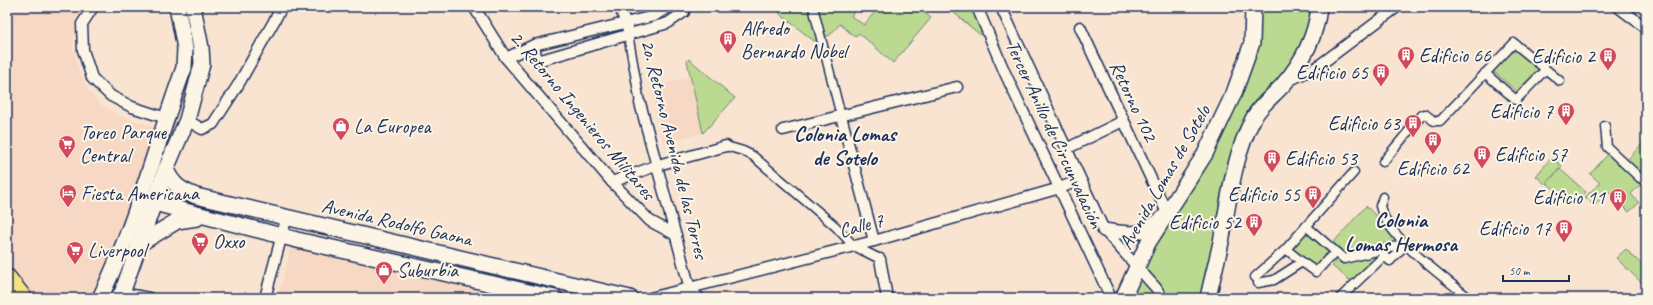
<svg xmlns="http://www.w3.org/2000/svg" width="1653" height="305" font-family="Caveat,sans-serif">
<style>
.built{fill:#f7d8c4}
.green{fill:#bcd991;stroke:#6c8478}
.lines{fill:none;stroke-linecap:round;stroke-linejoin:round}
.pedestrian-casing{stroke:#1b2f5e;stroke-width:11}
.minor-casing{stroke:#1b2f5e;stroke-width:13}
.tertiary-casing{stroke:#1b2f5e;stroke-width:16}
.secondary-casing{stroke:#1b2f5e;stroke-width:18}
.motorway-casing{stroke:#1b2f5e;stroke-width:22}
.pedestrian{stroke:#fcf5e5;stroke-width:8}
.minor{stroke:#fcf5e5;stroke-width:10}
.tertiary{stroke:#fcf5e5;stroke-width:13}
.secondary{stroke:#fcf5e5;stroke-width:15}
.motorway{stroke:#f7e281;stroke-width:19}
.labels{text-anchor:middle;stroke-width:4;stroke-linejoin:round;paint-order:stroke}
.poi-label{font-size:20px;fill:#1b2f5e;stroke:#fcf5e5;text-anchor:start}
.street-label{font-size:20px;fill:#1b2f5e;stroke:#fcf5e5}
.neighbourhood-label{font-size:21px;font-weight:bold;fill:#1b2f5e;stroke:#fcf5e5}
</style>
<rect width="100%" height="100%" fill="#f9e4d2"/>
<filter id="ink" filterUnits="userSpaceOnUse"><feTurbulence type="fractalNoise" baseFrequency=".025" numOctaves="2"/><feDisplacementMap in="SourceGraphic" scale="8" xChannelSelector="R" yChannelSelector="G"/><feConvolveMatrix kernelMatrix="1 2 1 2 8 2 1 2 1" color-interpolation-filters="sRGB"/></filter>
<g filter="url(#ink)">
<g class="built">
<path d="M 7,7 L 83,7 L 76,21 L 73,49 L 80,74 L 88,89 L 99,103 L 118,115 L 157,128 L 124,227 L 96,298 L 37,298 L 7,264 Z"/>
<path d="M 690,76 L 703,133 L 663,143 L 651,88 Z"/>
<path d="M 291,246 L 512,298 L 278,298 Z"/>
</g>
<g class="green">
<path d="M 779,7 L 858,7 L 851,16 L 864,25 L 879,7 L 917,7 L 931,18 L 893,63 L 859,33 L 855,37 L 840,24 L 830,35 L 814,41 L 780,14 Z"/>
<path d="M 947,7 L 972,7 L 991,44 Z"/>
<path d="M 1255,7 L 1313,7 L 1300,53 L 1248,112 L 1238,131 L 1225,176 L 1218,227 L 1202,298 L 1129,298 L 1137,273 L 1210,156 Z"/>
<path d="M 1514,46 L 1541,71 L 1520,94 L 1492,70 Z"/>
<path d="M 689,59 L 735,98 L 703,133 L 687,61 Z"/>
<path d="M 1646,140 L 1646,177 L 1644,178 L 1625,162 Z"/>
<path d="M 1610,152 L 1643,182 L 1631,194 L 1639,203 L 1629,212 L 1608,191 L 1594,206 L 1585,197 L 1600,183 L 1590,174 Z"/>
<path d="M 1552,157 L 1562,166 L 1545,184 L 1536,176 Z"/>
<path d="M 1560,169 L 1586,192 L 1572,206 L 1547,183 Z"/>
<path d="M 1366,206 L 1400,239 L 1354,284 L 1332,266 L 1341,253 L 1332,244 Z"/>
<path d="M 1308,229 L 1332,251 L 1315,270 L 1291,248 Z"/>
<path d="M 1626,249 L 1646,269 L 1646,287 L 1616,258 Z"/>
</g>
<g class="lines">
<defs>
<g id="pedestrian">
<path d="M 813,7 L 841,116"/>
<path d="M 628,34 L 640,103"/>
<path d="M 1485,73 L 1516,100 L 1545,70"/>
<path d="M 1605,126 L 1607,147 L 1640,178 L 1644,180 L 1646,179"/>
<path d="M 726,146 L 743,151 L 753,156 L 835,226 L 854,246 L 880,259"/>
<path d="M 1383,162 L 1422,115 L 1425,114 L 1434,121 L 1440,121 L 1514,43 L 1560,81"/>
<path d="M 1383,197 L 1380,206 C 1388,239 1443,276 1469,298"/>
<path d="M 1306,226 L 1337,253"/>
<path d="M 1302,262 L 1286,249 L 1354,172"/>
<path d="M 1255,277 L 1286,249"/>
<path d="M 1258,283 L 1274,280 L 1302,262 L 1316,272 L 1328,259 L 1337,253 L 1344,259 L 1406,244 L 1390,261 L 1384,256 L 1340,298"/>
</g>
<g id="minor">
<path d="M 93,7 L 82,24 L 83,50 L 92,78 L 111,96 L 132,107 L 166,118"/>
<path d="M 474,7 L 506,58 L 612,182 L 650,221 L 676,235"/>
<path d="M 620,7 L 627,28"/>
<path d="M 977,7 L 1005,73 L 1111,298"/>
<path d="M 1001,7 L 1104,230 L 1156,288 L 1162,298"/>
<path d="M 1618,7 L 1646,28"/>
<path d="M 1080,27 L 1167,213"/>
<path d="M 534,45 L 536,57 L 541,60 L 668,23 L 684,12 L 685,7"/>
<path d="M 506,58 L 534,45 L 654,16 L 668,7"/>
<path d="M 1288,81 L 1317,67 L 1397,7"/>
<path d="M 640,103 L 690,289 L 685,298"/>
<path d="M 841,116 L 874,241"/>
<path d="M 187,120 L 202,129 L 213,124 L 238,85 L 282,7"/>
<path d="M 783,130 L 957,87"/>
<path d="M 1066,149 L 1123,121"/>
<path d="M 612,182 L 658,165 L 726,146"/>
<path d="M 880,259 L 887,298"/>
<path d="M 690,289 L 699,298"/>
<path d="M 122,293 L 149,298"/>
<path d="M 265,298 L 287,216"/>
<path d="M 650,298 L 874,241 L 1060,188 L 1080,180"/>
</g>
<path id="tertiary" d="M 1104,230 C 1132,234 1139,237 1162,218"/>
<g id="secondary">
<path d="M 166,169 C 172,185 181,190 196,196 L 630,298"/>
<path d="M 139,199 L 297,240 L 555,298"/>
<path d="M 139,244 L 177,221 L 197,218"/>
<path d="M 100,298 C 136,225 156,144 184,68 L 185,48 L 177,7"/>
<path d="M 118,298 L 122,293 L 166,169 L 187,120 L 202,64 L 201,48 L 193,7"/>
<path d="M 1123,298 L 1148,243 L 1205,154 L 1234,93 L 1252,43 L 1253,7"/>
<path d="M 1208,298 C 1212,279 1217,261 1221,242 C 1229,201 1233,157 1253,119 C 1259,106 1273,96 1283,85 C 1302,63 1316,36 1319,7"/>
</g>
<path id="motorway" d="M 7,279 L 22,298"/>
</defs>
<use href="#pedestrian" class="pedestrian-casing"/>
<use href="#minor" class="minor-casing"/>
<use href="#tertiary" class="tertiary-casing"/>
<use href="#secondary" class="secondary-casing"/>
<use href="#motorway" class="motorway-casing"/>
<use href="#pedestrian" class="pedestrian"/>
<use href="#minor" class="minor"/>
<use href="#tertiary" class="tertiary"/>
<use href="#secondary" class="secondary"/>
<use href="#motorway" class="motorway"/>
</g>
</g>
<defs>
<symbol id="building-pin" viewBox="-11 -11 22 30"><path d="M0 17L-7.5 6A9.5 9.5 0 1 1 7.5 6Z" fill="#d1495b" stroke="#fcf5e5"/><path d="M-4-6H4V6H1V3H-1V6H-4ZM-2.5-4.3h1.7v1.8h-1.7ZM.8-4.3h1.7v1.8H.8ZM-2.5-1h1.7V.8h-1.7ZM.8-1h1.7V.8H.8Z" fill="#fff"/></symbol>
<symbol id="shop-pin" viewBox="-11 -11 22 30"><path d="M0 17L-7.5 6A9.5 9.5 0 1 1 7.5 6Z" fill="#d1495b" stroke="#fcf5e5"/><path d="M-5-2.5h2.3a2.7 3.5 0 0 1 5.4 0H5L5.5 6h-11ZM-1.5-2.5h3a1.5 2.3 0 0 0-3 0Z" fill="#fff"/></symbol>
<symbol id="supermarket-pin" viewBox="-11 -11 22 30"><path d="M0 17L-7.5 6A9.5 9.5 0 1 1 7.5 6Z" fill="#d1495b" stroke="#fcf5e5"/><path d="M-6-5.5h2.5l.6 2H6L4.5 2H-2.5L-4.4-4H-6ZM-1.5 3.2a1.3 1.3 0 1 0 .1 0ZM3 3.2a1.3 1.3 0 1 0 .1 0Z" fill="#fff"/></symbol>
<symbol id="hotel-pin" viewBox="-11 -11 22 30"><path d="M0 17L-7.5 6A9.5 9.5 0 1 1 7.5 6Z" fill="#d1495b" stroke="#fcf5e5"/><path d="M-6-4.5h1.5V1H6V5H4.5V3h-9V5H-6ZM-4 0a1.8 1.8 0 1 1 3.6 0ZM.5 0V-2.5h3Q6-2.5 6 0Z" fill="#fff"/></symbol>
</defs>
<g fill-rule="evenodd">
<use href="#building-pin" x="718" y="29" width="20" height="27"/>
<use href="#building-pin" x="1396" y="45" width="20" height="27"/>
<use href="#building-pin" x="1598" y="46" width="20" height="27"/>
<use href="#building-pin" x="1371" y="62" width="20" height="27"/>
<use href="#building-pin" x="1556" y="101" width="20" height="27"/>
<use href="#building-pin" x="1403" y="113" width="20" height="27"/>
<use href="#shop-pin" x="331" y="116" width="20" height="27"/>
<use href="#building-pin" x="1423" y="130" width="20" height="27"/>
<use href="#supermarket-pin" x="57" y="134" width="20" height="27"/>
<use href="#building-pin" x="1472" y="144" width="20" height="27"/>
<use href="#building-pin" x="1262" y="148" width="20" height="27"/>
<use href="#hotel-pin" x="58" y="183" width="20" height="27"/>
<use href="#building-pin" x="1303" y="184" width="20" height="27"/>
<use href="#building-pin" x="1608" y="187" width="20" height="27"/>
<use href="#building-pin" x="1244" y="212" width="20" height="27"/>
<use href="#building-pin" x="1554" y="218" width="20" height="27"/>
<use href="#supermarket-pin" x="190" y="231" width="20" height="27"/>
<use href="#supermarket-pin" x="65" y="240" width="20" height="27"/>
<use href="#shop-pin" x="374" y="260" width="20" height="27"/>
</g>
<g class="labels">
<g class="poi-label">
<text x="741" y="35">Alfredo<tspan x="741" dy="23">Bernardo Nobel</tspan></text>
<text x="1419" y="62">Edificio 66</text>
<text x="1595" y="63" text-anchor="end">Edificio 2</text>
<text x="1368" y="79" text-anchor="end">Edificio 65</text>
<text x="1553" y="118" text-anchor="end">Edificio 7</text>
<text x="1400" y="130" text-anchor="end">Edificio 63</text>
<text x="354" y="133">La Europea</text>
<text x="80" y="139">Toreo Parque<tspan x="80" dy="23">Central</tspan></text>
<text x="1495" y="161">Edificio 57</text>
<text x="1285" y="165">Edificio 53</text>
<text x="1433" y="175" text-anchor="middle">Edificio 62</text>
<text x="81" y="200">Fiesta Americana</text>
<text x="1300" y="201" text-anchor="end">Edificio 55</text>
<text x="1605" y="204" text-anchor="end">Edificio 11</text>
<text x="1241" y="229" text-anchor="end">Edificio 52</text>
<text x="1551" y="235" text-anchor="end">Edificio 17</text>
<text x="213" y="248">Oxxo</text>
<text x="88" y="257">Liverpool</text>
<text x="397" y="277">Suburbia</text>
</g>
<g class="street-label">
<text transform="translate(1134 101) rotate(65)" y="7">Retorno 102</text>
<text transform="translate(583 115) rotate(50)" y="7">2. Retorno Ingenieros Militares</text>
<text transform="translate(1055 134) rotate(65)" y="7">Tercer Anillo de Circunvalación</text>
<text transform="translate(675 149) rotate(76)" y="7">2o. Retorno Avenida de las Torres</text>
<text transform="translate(1164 177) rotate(-60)" y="7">Avenida Lomas de Sotelo</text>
<text transform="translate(397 222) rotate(13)" y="7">Avenida Rodolfo Gaona</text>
<text transform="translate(861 225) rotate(-15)" y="7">Calle 7</text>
</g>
<g class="neighbourhood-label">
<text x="845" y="141">Colonia Lomas<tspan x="845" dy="24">de Sotelo</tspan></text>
<text x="1401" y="227">Colonia<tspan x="1401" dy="24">Lomas Hermosa</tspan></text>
</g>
</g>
<rect width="1653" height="305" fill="none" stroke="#fcf5e5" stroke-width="24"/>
<rect x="12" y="12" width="1629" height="281" fill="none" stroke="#1b2f5e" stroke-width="1.5" filter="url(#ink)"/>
<path d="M1503 275v6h66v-6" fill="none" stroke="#1b2f5e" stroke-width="2"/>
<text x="1509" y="275" font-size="12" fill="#1b2f5e" stroke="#fcf5e5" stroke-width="3" paint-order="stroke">50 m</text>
</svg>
